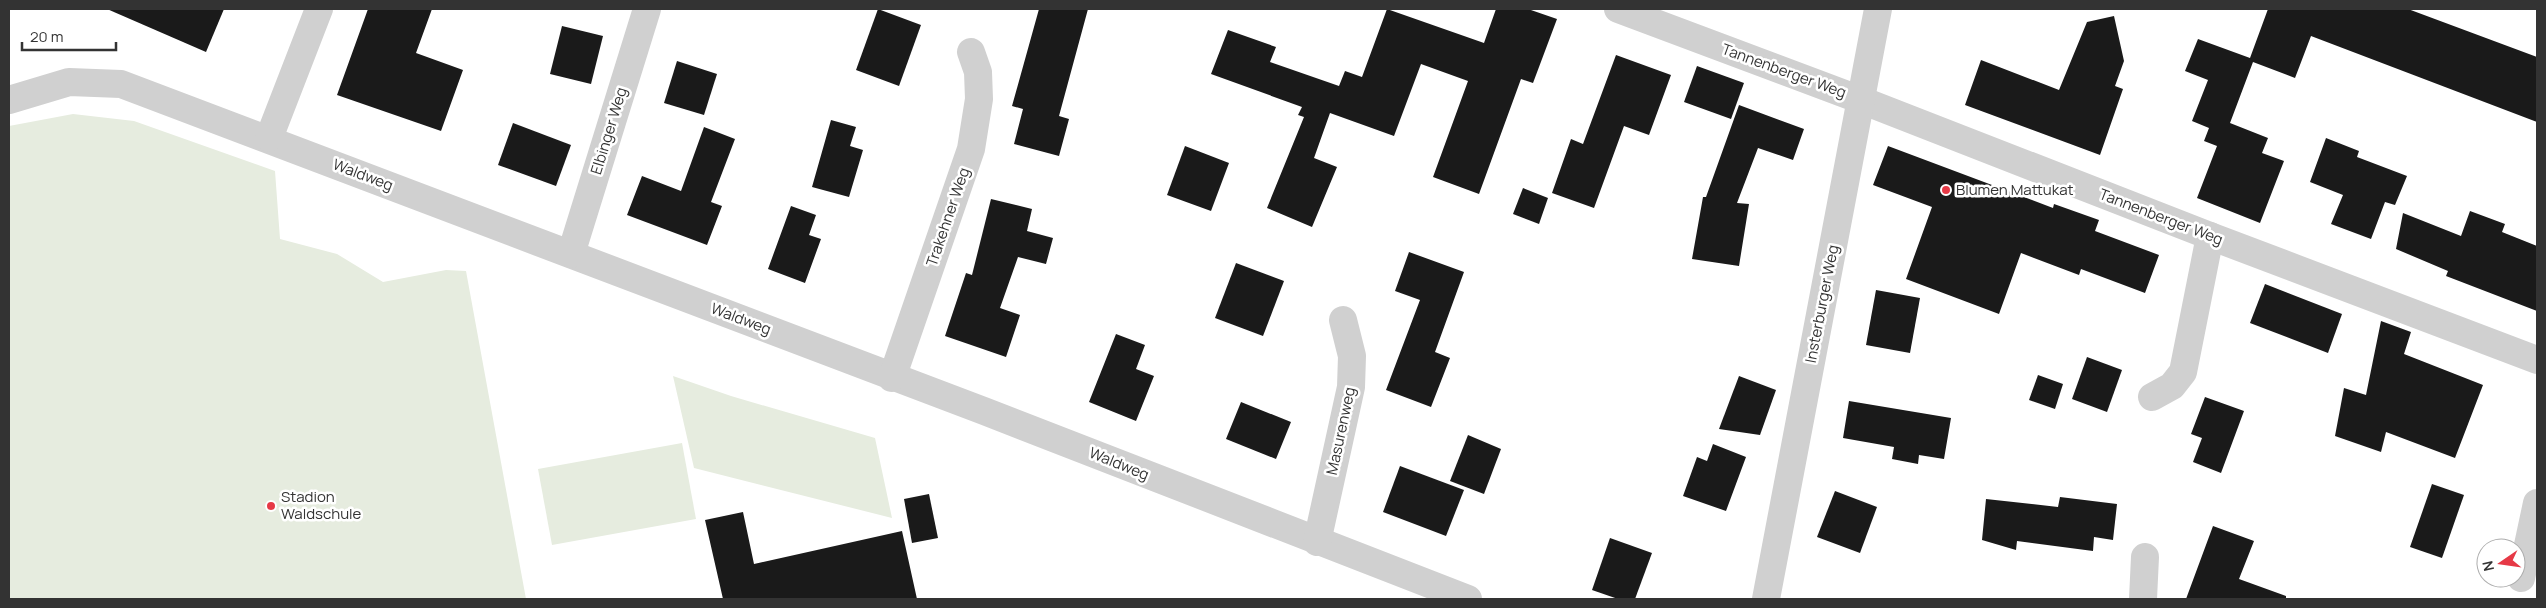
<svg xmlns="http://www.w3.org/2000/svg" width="2546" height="608" font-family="Manrope,sans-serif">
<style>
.green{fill:#e6ecdf}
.building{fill:#1a1a1a}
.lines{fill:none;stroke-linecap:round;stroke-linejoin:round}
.minor{stroke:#d0d0d0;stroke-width:28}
.poi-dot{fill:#e63946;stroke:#fff;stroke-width:2}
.labels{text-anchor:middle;stroke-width:5;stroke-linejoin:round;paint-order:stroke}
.street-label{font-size:15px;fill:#333;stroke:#fff}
.poi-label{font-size:15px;fill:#333;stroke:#fff;text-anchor:start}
</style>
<rect width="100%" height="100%" fill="#fff"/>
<g class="green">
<path d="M 73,114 L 134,121 L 275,171 L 280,239 L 337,254 L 383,282 L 446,270 L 466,271 L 526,599 L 9,599 L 9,126 Z"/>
<path d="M 673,376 L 731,396 L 875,438 L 892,518 L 694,468 Z"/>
<path d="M 682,443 L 696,519 L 552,545 L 538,469 Z"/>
</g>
<g class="building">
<path d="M 107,9 L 224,9 L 206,52 Z"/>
<path d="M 368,9 L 432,9 L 416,53 L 463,70 L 441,131 L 337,95 Z"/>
<path d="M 878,9 L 921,25 L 899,86 L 856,70 Z"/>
<path d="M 1039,9 L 1088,9 L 1059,116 L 1069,119 L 1059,156 L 1014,144 L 1023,109 L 1012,106 Z"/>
<path d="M 1387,9 L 1484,43 L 1496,9 L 1528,9 L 1557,19 L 1533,83 L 1521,79 L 1479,194 L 1433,177 L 1468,81 L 1421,64 L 1394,136 L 1330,113 L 1314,158 L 1337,167 L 1312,227 L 1267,208 L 1304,117 L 1298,115 L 1302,107 L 1211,74 L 1228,30 L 1276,47 L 1270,62 L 1339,86 L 1345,71 L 1362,77 Z"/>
<path d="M 2268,9 L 2408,9 L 2537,57 L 2537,122 L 2311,36 L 2295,78 L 2253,62 L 2230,123 L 2268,138 L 2262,153 L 2284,161 L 2260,223 L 2197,198 L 2217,146 L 2204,141 L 2209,128 L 2192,121 L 2208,80 L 2185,71 L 2198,39 L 2250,58 Z"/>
<path d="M 2114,16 L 2124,61 L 2115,86 L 2123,89 L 2100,155 L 1965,105 L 1981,60 L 2059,90 L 2087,22 Z"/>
<path d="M 562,26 L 603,36 L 591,84 L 550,74 Z"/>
<path d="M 1616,55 L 1671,75 L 1649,135 L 1624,126 L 1594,208 L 1552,193 L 1571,139 L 1583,144 Z"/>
<path d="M 677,61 L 717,74 L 704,115 L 664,103 Z"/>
<path d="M 1697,66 L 1744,83 L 1731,119 L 1684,102 Z"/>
<path d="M 1739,105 L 1804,129 L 1793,160 L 1758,148 L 1737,203 L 1749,204 L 1739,266 L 1692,259 L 1703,197 L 1706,197 Z"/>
<path d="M 831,120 L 856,127 L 850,146 L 863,150 L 849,197 L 812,187 Z"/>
<path d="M 513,123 L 571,145 L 556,186 L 498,165 Z"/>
<path d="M 704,127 L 735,139 L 711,202 L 722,206 L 707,245 L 627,215 L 642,176 L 681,191 Z"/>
<path d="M 2326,138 L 2359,151 L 2357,157 L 2407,176 L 2395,205 L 2385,202 L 2371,239 L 2331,224 L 2343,195 L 2310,182 Z"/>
<path d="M 1185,146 L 1229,163 L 1211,211 L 1167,195 Z"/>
<path d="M 1888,146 L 2053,208 L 2054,204 L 2099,220 L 2095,231 L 2159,255 L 2145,293 L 2081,269 L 2079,275 L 2021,253 L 1999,314 L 1906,279 L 1932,207 L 1873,185 Z"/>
<path d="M 1523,188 L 1548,198 L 1539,224 L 1513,214 Z"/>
<path d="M 991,199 L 1032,209 L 1027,231 L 1053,238 L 1046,264 L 1018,257 L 1000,308 L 1020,315 L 1006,357 L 945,336 L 966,273 L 972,275 Z"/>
<path d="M 791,206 L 816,215 L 809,235 L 821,239 L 805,283 L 768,269 Z"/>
<path d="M 2470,211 L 2505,224 L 2502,232 L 2537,246 L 2537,311 L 2446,276 L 2448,271 L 2396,249 L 2403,213 L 2461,236 Z"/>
<path d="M 1409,252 L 1464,272 L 1435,352 L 1450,358 L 1431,407 L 1386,390 L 1420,300 L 1395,291 Z"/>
<path d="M 1236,263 L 1284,281 L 1263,336 L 1215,318 Z"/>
<path d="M 2265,284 L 2342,314 L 2328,353 L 2250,323 Z"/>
<path d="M 1876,290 L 1920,298 L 1910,353 L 1866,345 Z"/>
<path d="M 2381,321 L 2411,332 L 2404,354 L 2483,385 L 2455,458 L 2386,432 L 2381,452 L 2335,436 L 2344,388 L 2366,395 Z"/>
<path d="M 1116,334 L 1145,345 L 1136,369 L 1154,376 L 1136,421 L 1089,402 Z"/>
<path d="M 2087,357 L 2122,370 L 2107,412 L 2072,399 Z"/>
<path d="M 2038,375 L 2063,384 L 2055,409 L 2029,400 Z"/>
<path d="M 1739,376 L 1776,390 L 1760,435 L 1719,429 Z"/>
<path d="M 2205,397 L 2244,411 L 2221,473 L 2193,462 L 2202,438 L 2191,434 Z"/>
<path d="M 1849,401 L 1951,418 L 1944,459 L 1919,455 L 1918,464 L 1892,459 L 1894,447 L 1843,438 Z"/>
<path d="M 1241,402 L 1291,422 L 1276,459 L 1226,439 Z"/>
<path d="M 1468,435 L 1501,449 L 1484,494 L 1450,481 Z"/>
<path d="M 1713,444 L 1746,457 L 1726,511 L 1683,496 L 1697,457 L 1707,461 Z"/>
<path d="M 1400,466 L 1464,490 L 1446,536 L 1383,512 Z"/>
<path d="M 2432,484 L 2464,495 L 2442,558 L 2410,547 Z"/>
<path d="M 1835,491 L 1877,507 L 1860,553 L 1817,537 Z"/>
<path d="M 929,494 L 938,538 L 912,543 L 904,499 Z"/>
<path d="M 2060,497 L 2117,504 L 2113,540 L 2094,537 L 2093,551 L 2017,541 L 2016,550 L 1982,540 L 1986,499 L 2058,507 Z"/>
<path d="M 743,512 L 754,564 L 902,531 L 917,599 L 723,599 L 705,520 Z"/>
<path d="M 2213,526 L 2254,541 L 2239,579 L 2286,596 L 2286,599 L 2186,599 Z"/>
<path d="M 1610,538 L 1652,553 L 1635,599 L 1618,599 L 1592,590 Z"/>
</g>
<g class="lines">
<g class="minor">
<path d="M 1618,9 L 1861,100 L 2210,236 L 2537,360"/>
<path d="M 9,100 L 69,82 L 121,84 L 984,411 L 1468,599"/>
<path d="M 269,138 L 319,9"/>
<path d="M 571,254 L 647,9"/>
<path d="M 892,378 L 971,149 L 979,99 L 978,72 L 971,52"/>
<path d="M 2152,397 L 2172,386 L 2183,372 L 2210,236"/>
<path d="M 1317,542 L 1351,387 L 1352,356 L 1343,320"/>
<path d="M 2521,578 L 2537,503"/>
<path d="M 1766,599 L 1878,9"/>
<path d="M 2143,599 L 2145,557"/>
</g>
</g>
<g class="poi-dot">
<circle cx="1946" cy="190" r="5"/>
<circle cx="271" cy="506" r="5"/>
</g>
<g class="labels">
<g class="street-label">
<text transform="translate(1784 71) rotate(20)" y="5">Tannenberger Weg</text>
<text transform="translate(609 131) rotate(-73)" y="5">Elbinger Weg</text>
<text transform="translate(363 175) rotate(21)" y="5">Waldweg</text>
<text transform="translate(948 217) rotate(-71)" y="5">Trakehner Weg</text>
<text transform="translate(2161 217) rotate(21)" y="5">Tannenberger Weg</text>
<text transform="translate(1822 304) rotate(-79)" y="5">Insterburger Weg</text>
<text transform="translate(741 319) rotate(21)" y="5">Waldweg</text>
<text transform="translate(1341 431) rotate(-78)" y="5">Masurenweg</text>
<text transform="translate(1119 464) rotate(22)" y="5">Waldweg</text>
</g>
<g class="poi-label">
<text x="1956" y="195">Blumen Mattukat</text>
<text x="281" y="502">Stadion<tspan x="281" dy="17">Waldschule</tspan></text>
</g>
</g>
<rect width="2546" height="608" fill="none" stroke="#333333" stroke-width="20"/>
<g transform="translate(2501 563) rotate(257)"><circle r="24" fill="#ffffff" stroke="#adadad"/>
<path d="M0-4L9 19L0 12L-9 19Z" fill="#e63946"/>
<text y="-8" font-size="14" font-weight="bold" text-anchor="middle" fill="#333333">N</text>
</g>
<path d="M22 42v8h94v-8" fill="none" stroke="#333333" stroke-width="2.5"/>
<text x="30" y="42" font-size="15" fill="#333333" stroke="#ffffff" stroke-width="4" paint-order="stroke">20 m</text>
</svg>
